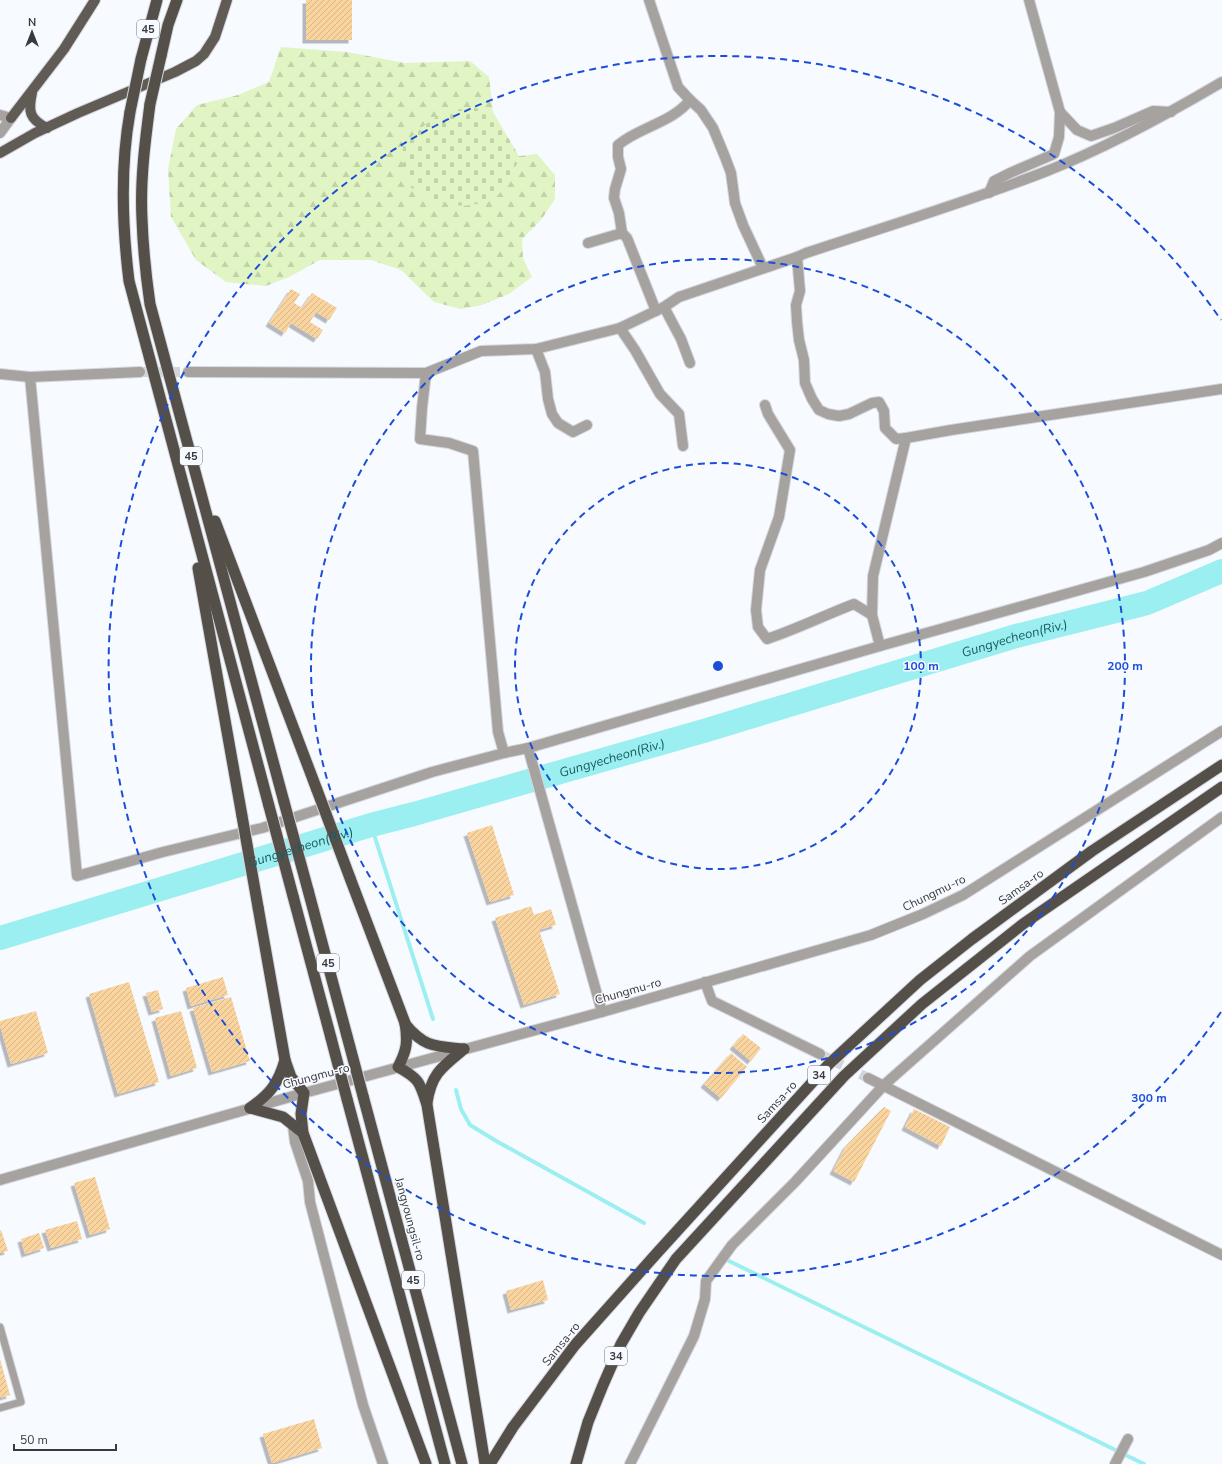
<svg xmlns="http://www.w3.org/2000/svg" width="1222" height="1464" font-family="'Nunito Sans',sans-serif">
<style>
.forest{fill:url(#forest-firs)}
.cemetery{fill:url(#cemetery-stones)}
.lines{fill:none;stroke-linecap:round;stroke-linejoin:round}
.stream{stroke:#9ceff0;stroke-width:4}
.river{stroke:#9ceff0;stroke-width:24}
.building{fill:url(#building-hatch);filter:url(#shadow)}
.minor-tunnel{stroke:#d1d4d8;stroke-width:10;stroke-dasharray:10 5;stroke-linecap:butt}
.service-casing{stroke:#d5d7dc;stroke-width:9}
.minor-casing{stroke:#d5d7dc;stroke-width:12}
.tertiary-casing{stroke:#d5d7dc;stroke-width:12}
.primary-casing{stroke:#d5d7dc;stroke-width:12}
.trunk-casing{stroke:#d5d7dc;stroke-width:13}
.service{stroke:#a6a29f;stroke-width:7}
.minor{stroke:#a6a29f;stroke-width:10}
.tertiary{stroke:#a6a29f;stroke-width:10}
.primary{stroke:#615b56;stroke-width:10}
.trunk{stroke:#554f4a;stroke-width:11}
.trunk-bridge-casing{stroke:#d5d7dc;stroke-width:13;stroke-linecap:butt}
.trunk-bridge{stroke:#554f4a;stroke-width:11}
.ring{fill:none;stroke:#1d4ed8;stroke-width:2;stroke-dasharray:7 5}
.labels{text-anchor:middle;stroke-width:3;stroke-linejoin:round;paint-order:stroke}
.shield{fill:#f7faff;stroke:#727477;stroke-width:1}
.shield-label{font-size:11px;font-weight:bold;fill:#393a3d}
.street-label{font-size:12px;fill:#393a3d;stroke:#f7faff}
.water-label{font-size:13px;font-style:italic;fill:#185d5f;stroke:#f7faff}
.centre{fill:#1d4ed8;stroke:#f7faff;stroke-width:2}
.ring-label{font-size:12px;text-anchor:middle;font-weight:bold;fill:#1d4ed8;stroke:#f7faff;stroke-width:3;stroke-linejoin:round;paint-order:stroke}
</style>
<defs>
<pattern id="forest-firs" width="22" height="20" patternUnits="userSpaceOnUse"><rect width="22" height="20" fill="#e1f4c3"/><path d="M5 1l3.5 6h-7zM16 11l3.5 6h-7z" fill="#c2d2a8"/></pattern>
<pattern id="cemetery-stones" width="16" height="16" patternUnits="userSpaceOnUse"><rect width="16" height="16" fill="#e1f4c3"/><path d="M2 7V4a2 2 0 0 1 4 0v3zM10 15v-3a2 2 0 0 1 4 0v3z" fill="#c2d2a8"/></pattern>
<pattern id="building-hatch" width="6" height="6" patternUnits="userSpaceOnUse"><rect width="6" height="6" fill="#fad49f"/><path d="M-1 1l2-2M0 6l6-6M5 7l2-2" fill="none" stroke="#d7b78a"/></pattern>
<filter id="shadow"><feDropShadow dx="-3.5" dy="3.5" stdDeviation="0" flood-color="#0004"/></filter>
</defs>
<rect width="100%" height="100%" fill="#f7faff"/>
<path class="forest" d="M 281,47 L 347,52 L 405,63 L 470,61 L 489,77 L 493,112 L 470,107 L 482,203 L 499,194 L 517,164 L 519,156 L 537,154 L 555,175 L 555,199 L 541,220 L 522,239 L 523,258 L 532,277 L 509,294 L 482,305 L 461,309 L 434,302 L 401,270 L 371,260 L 320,260 L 289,277 L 266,286 L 226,282 L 196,260 L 171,217 L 168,169 L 176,129 L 197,105 L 238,95 L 269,82 Z"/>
<path class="cemetery" d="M 470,107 L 493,112 L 519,156 L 517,164 L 499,194 L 482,203 L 463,206 L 439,202 L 408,186 L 402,167 L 403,145 L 422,127 L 442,113 Z"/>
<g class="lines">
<g class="stream">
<path d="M 371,825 L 433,1019"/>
<path d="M 456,1090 L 461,1109 L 470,1125 L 498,1142 L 644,1223"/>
<path d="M 727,1260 L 1144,1464"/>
</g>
<path class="river" id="s1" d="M 0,938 L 371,825 L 414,814 L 707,730 L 1016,636 L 1147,603 L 1222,571"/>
</g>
<g class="building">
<rect x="306" y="0" width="46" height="40"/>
<path d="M 291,289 L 300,294 L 294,303 L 302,308 L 312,293 L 337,308 L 329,320 L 316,312 L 310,322 L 323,330 L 317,339 L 291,323 L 285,333 L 269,323 Z"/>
<path d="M 492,825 L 514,895 L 490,902 L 467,833 Z"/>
<path d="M 531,906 L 534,915 L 551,909 L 556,925 L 539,930 L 560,994 L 524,1005 L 495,918 Z"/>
<path d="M 223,977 L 228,995 L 191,1006 L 186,988 Z"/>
<path d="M 129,982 L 159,1082 L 118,1094 L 89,994 Z"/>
<path d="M 158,990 L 163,1009 L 152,1012 L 146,993 Z"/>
<path d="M 231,997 L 250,1061 L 212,1072 L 193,1008 Z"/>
<path d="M 36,1011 L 48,1053 L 11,1064 L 0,1025 L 0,1021 Z"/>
<path d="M 181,1011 L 197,1068 L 171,1076 L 155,1018 Z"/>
<path d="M 743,1034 L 761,1048 L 751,1061 L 733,1046 Z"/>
<path d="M 731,1053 L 747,1067 L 721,1098 L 704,1084 Z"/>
<path d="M 884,1107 L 891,1111 L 854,1182 L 833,1171 L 846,1146 Z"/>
<path d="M 914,1109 L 950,1127 L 941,1146 L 905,1127 Z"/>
<path d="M 95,1177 L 110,1229 L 90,1235 L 74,1183 Z"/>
<path d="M 77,1221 L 82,1239 L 51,1248 L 45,1230 Z"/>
<path d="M 0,1230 L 1,1230 L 8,1251 L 0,1253 Z"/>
<path d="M 39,1233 L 44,1248 L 25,1254 L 21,1239 Z"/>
<path d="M 543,1280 L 548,1300 L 511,1310 L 506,1291 Z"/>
<path d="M 0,1359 L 10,1395 L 0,1398 Z"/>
<path d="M 314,1419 L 322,1448 L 272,1463 L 263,1434 Z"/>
</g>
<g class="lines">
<g class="minor-tunnel">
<path d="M 140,372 L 188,372"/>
<path d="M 820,1054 L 868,1078"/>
</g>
<defs>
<path id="service" d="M 0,1327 L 21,1402 L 0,1408"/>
<g id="minor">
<path d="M 649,0 L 678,87 L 690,100 L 701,110 L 713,128 L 725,157 L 731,173 L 735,203 L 743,225 L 763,268"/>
<path d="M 1060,112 L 1077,130 L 1091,136 L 1114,128 L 1153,111 L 1171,112"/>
<path d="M 0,115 L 11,118"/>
<path d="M 989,193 L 994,181 L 1010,173 L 1054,154 L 1059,137 L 1060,112 L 1029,0"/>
<path d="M 588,243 L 622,233"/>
<path d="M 797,257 L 800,291 L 796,305 L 797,322 L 799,340 L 804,360 L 805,383 L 812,399 L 819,410 L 828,414 L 839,416 L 849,414 L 872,403 L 879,402 L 884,411 L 885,428 L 896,439 L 906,438"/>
<path d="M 664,307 L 681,339 L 690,363"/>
<path d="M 656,311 L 627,238 L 622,233 L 619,213 L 614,198 L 615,189 L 621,169 L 618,157 L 618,145 C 639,127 672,123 690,100"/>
<path d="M 620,328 L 635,350 L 660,394 L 679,414 L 683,446"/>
<path d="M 536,349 L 545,372 L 548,399 L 552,414 L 558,423 L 573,432 L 587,425"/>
<path d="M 188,372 L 426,373 L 422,408 L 420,439 L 449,443 L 473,451 L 498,732 L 504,753 L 528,748 L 880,646 L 1144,572 L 1209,550 L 1222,543"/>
<path d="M 426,373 L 481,351 L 536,349 L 620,328 L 664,307 L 679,297 L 797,257 L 806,253 C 887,226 968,202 1047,171 C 1108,147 1166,115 1222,82"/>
<path d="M 0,374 L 30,377 L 140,372"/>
<path d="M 30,377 L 77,876 L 163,852 L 262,828 L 432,772 L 504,753"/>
<path d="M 765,405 L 768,414 L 790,450 L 779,517 L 760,570 L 756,610 L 758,627 L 767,639 C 797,629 825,615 854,604 L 872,615"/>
<path d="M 880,646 L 872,615 L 873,576 L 906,438 L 951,430 L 1222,389"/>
<path d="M 528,748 L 602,1012"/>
<path d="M 705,982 L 712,1001 L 820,1054"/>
<path d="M 868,1078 L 1222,1255"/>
<path d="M 293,1126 L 295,1142 L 308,1181 L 310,1202 L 363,1405 L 383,1464"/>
<path d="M 630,1464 L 694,1336 L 705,1299 L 706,1281 L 732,1245 L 795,1182 L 884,1085 L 1030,956 L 1222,817"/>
<path d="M 1115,1464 L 1128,1439"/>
</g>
<g id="tertiary">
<path d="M 0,133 L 11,118"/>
<path d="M 0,1180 L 304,1093 L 602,1012 L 871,935 L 923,914 L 963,895 L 1222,731"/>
</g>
<g id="primary">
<path d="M 32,93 C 28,111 29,119 47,128"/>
<path d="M 11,118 L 64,49 L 95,0"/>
<path d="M 0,153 L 35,133 L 78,113 L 175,72 L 196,61 L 204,54 L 215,37 L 227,0"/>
</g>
<g id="trunk">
<path d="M 161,56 L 168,25 L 177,0"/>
<path d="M 141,59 L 157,0"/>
<path d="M 150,104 C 145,142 140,181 142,219 C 143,248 146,276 150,304 L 284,802"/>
<path d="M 130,112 C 120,168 122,224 129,281 L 269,806"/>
<path d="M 215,521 L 317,790"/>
<path d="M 198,568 L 242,816"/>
<path d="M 350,878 L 405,1023 C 408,1042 407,1050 398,1067 C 420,1079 420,1083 427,1105 L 485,1464"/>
<path d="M 308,890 L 347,1036"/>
<path d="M 293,896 L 331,1038"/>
<path d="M 258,907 L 285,1060 L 291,1077 L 304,1093 L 301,1114 L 303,1133 L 426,1464"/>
<path d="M 405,1024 C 425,1048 435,1046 464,1049"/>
<path d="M 363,1096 L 462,1464"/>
<path d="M 347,1099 L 445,1464"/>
<path d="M 427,1103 C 431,1074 442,1067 464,1049"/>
<path d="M 250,1108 C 270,1094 278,1084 285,1060"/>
<path d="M 250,1108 L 283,1117 L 303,1133"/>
<path d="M 490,1464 L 513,1427 L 575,1345 L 657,1253 L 829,1064 L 920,980 L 972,939 L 1092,851 L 1222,765"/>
<path d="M 576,1464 L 588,1422 L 603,1385 L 621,1344 L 639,1313 L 676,1259 L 844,1076 L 922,1004 L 1023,924 L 1222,787"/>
</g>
</defs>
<use href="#service" class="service-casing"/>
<use href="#minor" class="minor-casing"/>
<use href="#tertiary" class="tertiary-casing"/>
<use href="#primary" class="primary-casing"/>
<use href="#trunk" class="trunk-casing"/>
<use href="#service" class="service"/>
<use href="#minor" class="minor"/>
<use href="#tertiary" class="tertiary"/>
<use href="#primary" class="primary"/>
<use href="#trunk" class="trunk"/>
<defs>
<g id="trunk-bridge">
<path d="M 150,104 L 161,56"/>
<path d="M 130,112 L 141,59"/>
<path d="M 317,790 L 350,878"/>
<path d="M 284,802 L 308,890"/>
<path d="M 269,806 L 293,896"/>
<path d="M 242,816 L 258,907"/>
<path d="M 347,1036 L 363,1096"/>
<path d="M 331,1038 L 347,1099"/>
</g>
</defs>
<use href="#trunk-bridge" class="trunk-bridge-casing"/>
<use href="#trunk-bridge" class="trunk-bridge"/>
</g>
<g class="ring">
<circle cx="718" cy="666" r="203"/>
<circle cx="718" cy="666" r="407"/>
<path d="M1221 1012A610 610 0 1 1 1221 320"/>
</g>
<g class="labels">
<g class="shield">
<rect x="137" y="20" width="22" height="18" rx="3"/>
<rect x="180" y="447" width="22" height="18" rx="3"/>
<rect x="317" y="954" width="22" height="18" rx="3"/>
<rect x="808" y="1066" width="22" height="18" rx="3"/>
<rect x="402" y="1271" width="22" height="18" rx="3"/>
<rect x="605" y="1347" width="22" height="18" rx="3"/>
</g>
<g class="shield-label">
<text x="148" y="33">45</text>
<text x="191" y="460">45</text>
<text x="328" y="967">45</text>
<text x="819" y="1079">34</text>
<text x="413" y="1284">45</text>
<text x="616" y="1360">34</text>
</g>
<g class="street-label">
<text transform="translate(1021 887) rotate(-36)" y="4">Samsa-ro</text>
<text transform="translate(934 893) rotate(-26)" y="4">Chungmu-ro</text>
<text transform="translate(628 991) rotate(-16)" y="4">Chungmu-ro</text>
<text transform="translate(316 1076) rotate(-15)" y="4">Chungmu-ro</text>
<text transform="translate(777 1102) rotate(-48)" y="4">Samsa-ro</text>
<text transform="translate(410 1219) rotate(75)" y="4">Jangyoungsil-ro</text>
<text transform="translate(561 1344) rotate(-51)" y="4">Samsa-ro</text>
</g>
<g class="water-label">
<text dy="5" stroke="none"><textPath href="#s1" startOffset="1058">Gungyecheon(Riv.)</textPath></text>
<text dy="5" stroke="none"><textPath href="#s1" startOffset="638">Gungyecheon(Riv.)</textPath></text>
<text dy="5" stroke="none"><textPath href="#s1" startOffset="314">Gungyecheon(Riv.)</textPath></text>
</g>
</g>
<circle cx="718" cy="666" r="6" class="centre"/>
<g class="ring-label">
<text x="921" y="670">100 m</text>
<text x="1125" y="670">200 m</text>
<text x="1149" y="1102">300 m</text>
</g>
<g transform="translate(32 32)" stroke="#f7faff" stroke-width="3" paint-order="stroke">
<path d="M0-3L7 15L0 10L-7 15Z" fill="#393a3d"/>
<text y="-6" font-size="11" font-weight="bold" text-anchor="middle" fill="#393a3d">N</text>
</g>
<path d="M14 1444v6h102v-6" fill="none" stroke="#393a3d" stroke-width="2"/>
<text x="20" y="1444" font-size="12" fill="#393a3d" stroke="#f7faff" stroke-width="3" paint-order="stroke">50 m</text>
</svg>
